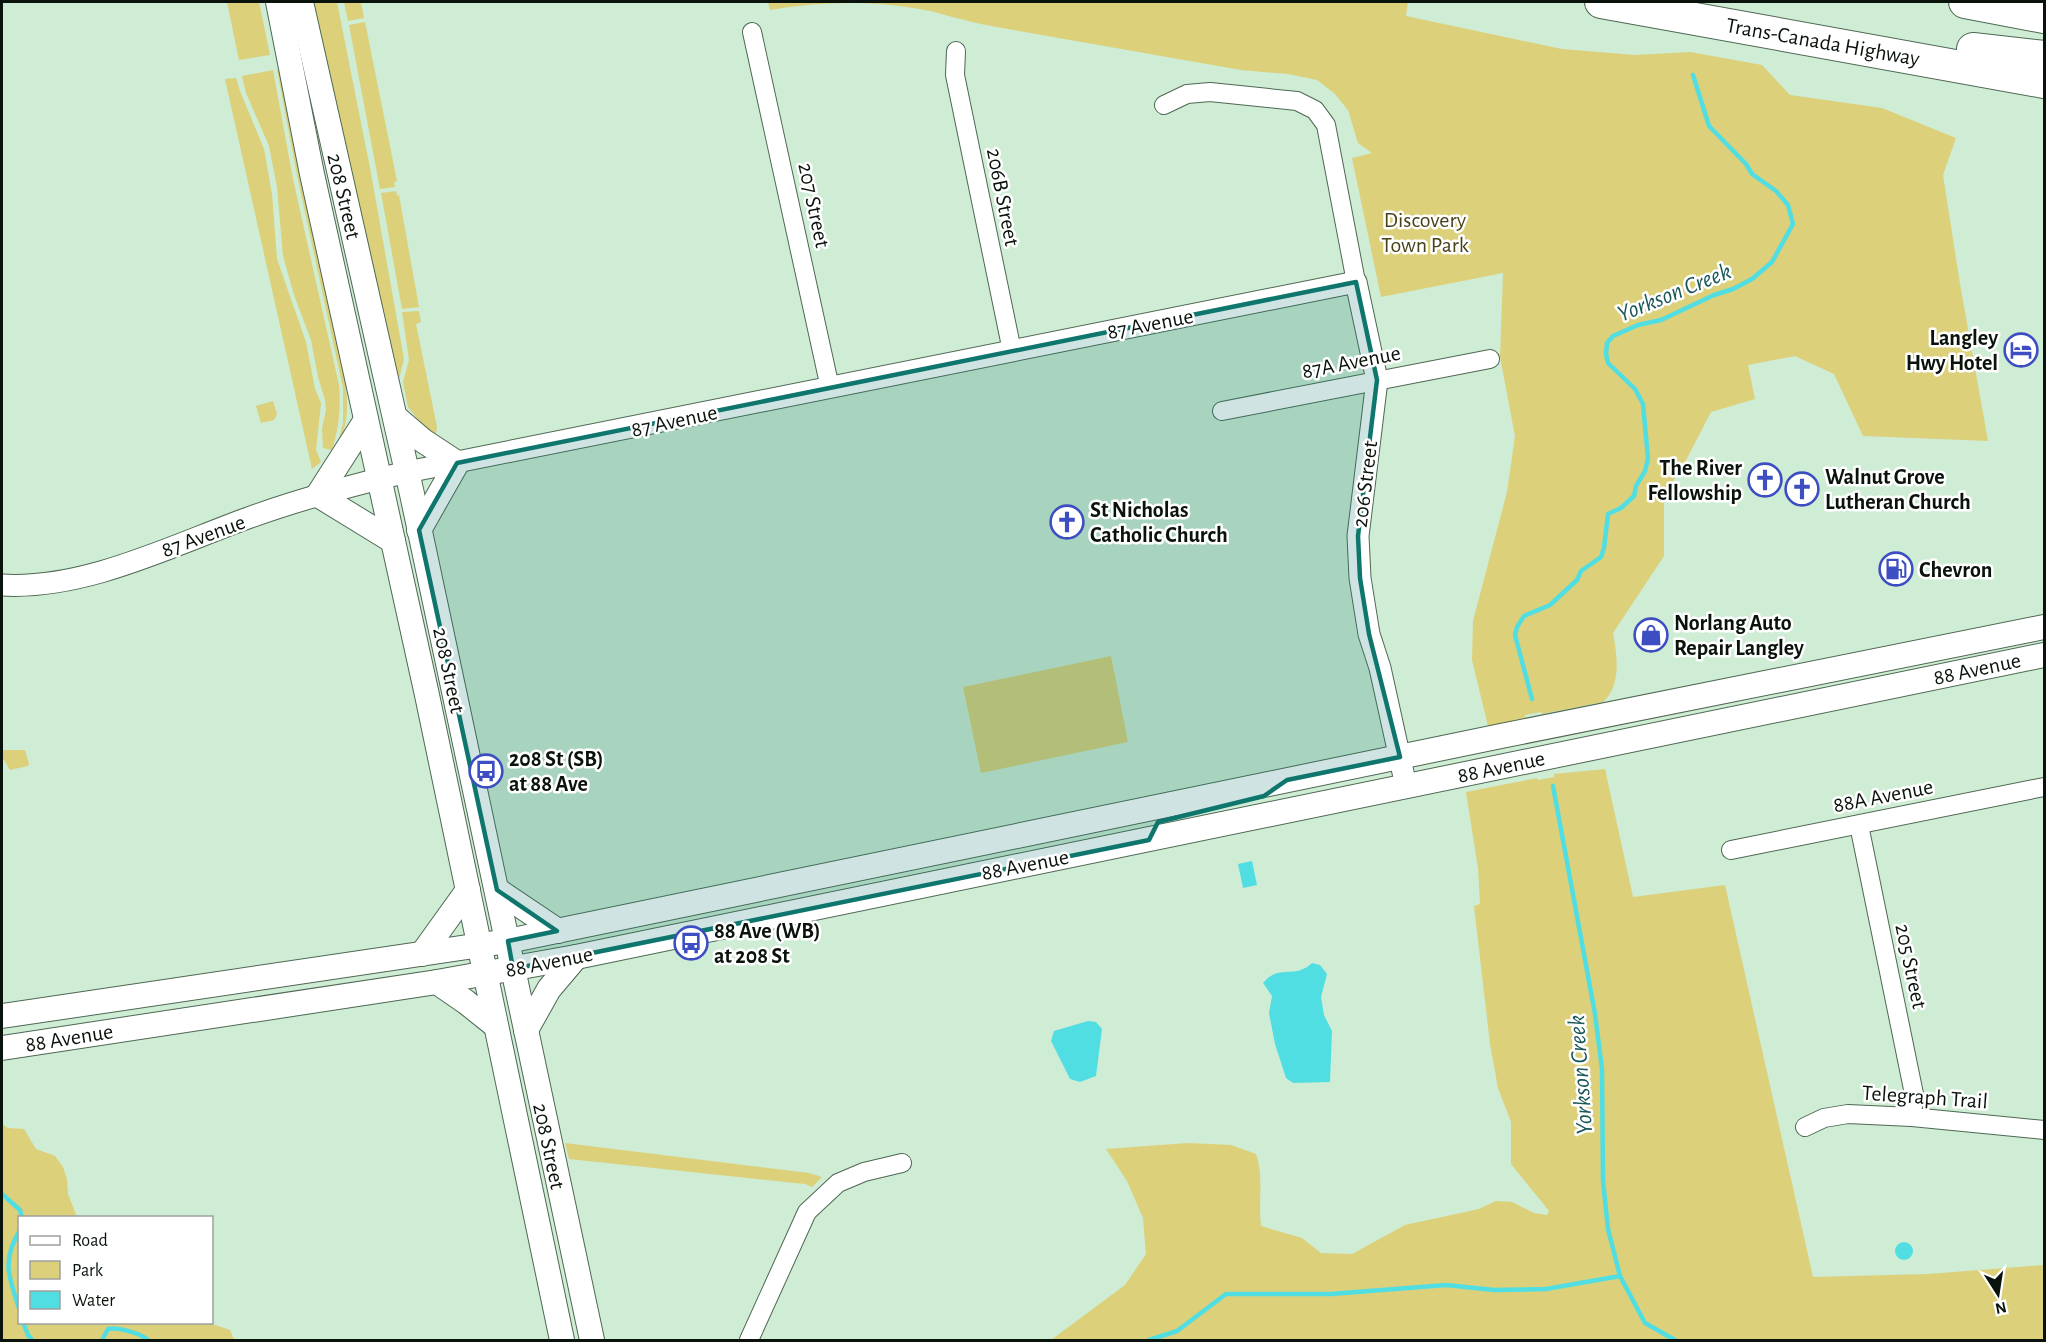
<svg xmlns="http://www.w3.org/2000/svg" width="2046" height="1342" font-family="'Alegreya Sans',sans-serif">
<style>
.green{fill:#dcd07b}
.water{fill:#51dee3}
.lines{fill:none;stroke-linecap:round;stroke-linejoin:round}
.stream{stroke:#51dee3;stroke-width:4.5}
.minor-casing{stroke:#4e6853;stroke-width:20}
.tertiary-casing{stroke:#4e6853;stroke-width:23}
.secondary-casing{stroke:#4e6853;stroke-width:26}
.motorway-casing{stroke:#4e6853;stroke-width:34}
.minor{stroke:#fff;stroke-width:18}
.tertiary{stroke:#fff;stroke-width:21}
.secondary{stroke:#fff;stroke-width:24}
.motorway{stroke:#fff;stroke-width:32}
.marked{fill:#0f766e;fill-opacity:0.2;stroke:#0f766e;stroke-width:4.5;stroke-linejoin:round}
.labels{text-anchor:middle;stroke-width:5;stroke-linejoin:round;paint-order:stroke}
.street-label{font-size:22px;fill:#09130b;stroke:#fff}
.park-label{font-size:22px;fill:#484219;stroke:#fff}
.poi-label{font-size:22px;font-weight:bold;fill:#09130b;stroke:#fff;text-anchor:start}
.water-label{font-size:24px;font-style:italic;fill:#1b5759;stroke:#fff}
</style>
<rect width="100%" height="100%" fill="#cfecd4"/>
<g class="green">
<path d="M 227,2 L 259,2 L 270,55 L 239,60 Z"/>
<path d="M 314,2 L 337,2 L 370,168 L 404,359 L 399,379 L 355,196 Z"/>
<path d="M 344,2 L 361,2 L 364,18 L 348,21 Z"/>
<path d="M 768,2 L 1408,2 L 1406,16 L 1562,49 L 1635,55 L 1690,52 L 1762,65 L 1790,95 L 1882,108 L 1956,138 L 1943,175 L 1960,284 L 1988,441 L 1863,436 L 1834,374 L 1795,356 L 1748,365 L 1755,399 L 1711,412 L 1685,462 L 1664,495 L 1664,556 L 1613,633 C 1617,655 1622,685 1603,702 L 1542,714 L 1541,712 L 1525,715 L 1525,718 L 1488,726 L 1472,660 L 1473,621 L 1507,492 L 1515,436 L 1500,357 L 1503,273 L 1381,297 L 1352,158 L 1372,153 L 1358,143 L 1348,110 L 1334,93 L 1317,80 L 1288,74 L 1241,70 L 1002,28 C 977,24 954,17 930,11 C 876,0 823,1 770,10 Z"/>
<path d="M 365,22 L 397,181 L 394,182 L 395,187 L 380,189 L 349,25 Z"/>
<path d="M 280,69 L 346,385 C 348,409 348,426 337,447 L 343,423 L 343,388 L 297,175 L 277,70 Z"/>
<path d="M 273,70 L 293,179 L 339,385 C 341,408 339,428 332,450 L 323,448 L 322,428 L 326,410 L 325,400 L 318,377 L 311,340 L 294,295 L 283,256 L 277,187 L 269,146 L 246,93 L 242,76 Z"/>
<path d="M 236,78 L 240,91 L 264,149 L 272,194 L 277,259 L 306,342 L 315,389 L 321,403 L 316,450 L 321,462 L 312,469 L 225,79 Z"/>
<path d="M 396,191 L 397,196 L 399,195 L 419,307 L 402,309 L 381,193 Z"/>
<path d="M 419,311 L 421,322 L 416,324 L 437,427 L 436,434 L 424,427 L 408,407 L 403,382 L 409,360 L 402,312 Z"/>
<path d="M 273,401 L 277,414 L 274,420 L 261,423 L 256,406 Z"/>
<path d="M 1111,656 L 1128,742 L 981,773 L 963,687 Z"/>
<path d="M 3,750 L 25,750 L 29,764 L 28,766 L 10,770 L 2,757 Z"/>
<path d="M 1605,769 L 1633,897 L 1725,885 L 1813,1277 L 1928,1274 L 2044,1265 L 2044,1340 L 1051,1340 L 1125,1285 L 1146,1254 L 1143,1218 L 1127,1181 L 1106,1149 L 1188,1143 L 1231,1145 L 1256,1154 C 1264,1177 1258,1202 1261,1226 L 1302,1238 L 1321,1253 L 1352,1254 L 1405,1225 L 1479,1209 L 1496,1201 L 1512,1202 L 1534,1213 L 1547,1215 L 1549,1211 L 1511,1164 L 1511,1122 L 1498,1088 L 1490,1044 L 1474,906 L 1480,904 L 1478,868 L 1466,792 L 1537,778 L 1538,780 L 1554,777 L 1554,774 Z"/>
<path d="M 2,1124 L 8,1128 L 24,1129 L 36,1149 L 55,1156 L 63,1167 L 67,1179 L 68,1194 L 77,1217 L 20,1218 L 20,1322 L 209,1323 L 230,1330 L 234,1340 L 2,1340 Z"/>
<path d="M 565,1143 L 809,1173 L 822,1177 L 812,1187 L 805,1184 L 569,1159 Z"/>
</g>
<g class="water">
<path d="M 1252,861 L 1257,885 L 1243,888 L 1238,864 Z"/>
<path d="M 1312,963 L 1320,965 L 1327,974 L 1321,997 L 1324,1015 L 1332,1031 L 1330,1082 L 1293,1083 L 1286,1078 L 1275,1044 L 1269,1013 L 1272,996 L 1263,983 C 1280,963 1294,980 1312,963 Z"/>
<path d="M 1088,1021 L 1096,1022 L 1102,1029 L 1096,1076 L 1080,1082 L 1070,1079 L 1051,1041 L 1054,1031 Z"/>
<circle cx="1904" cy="1251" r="9"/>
</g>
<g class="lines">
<g class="stream">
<path d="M 1532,699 L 1515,635 L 1517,627 L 1524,616 L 1550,605 L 1577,580 L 1581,571 L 1601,557 L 1604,548 L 1608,514 L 1621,508 L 1634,496 L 1636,486 L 1645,471 L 1648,459 L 1643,404 L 1635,389 L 1608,363 L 1606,354 L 1607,343 L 1613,336 L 1638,325 L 1661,320 L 1714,295 L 1733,289 L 1752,279 L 1772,262 L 1793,224 L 1788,205 L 1776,191 L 1752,174 L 1746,164 L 1709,126 L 1693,75"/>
<path d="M 1553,786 L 1595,1014 L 1602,1069 L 1603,1181 L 1608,1229 L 1620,1276 L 1645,1323 L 1675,1340"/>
<path d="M 2,1194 L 20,1210 L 22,1218"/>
<path d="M 20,1230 C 1,1261 9,1278 20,1311"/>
<path d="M 23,1322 L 28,1335 L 32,1340"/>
<path d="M 102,1340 L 108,1329 C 118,1327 140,1333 148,1340"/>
<path d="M 1149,1340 L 1177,1331 L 1226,1294 L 1331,1294 L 1446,1285 L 1494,1290 L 1546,1289 L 1620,1276"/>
</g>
<defs>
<g id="minor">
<path d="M 752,32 L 830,388"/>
<path d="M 956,51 L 955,75 L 1012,351"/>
<path d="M 1164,105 L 1187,94 L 1210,92 L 1297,101 L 1315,110 L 1326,125 L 1356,282"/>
<path d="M 1222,411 L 1490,359"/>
<path d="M 1859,825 L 1914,1094 L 1912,1117"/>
<path d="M 1731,850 L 2044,787"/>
<path d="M 1805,1127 L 1824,1118 L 1848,1114 L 1912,1117 L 2044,1130"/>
<path d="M 749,1340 L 807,1212 L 838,1183 L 864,1172 L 902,1163"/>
</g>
<path id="tertiary" d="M 2,585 C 84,590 171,546 248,518 C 300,499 353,485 407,472 L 1356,282 L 1377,380 L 1358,536 L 1360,578 L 1369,634 L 1380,668 L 1406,786"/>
<g id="secondary">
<path d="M 278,2 L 312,174 L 427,695 L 562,1340"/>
<path d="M 301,2 L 412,494 L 592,1340"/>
<path d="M 395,417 L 422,440 L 457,463 L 419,530"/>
<path d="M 366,420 L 318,495 L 393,541"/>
<path d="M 497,890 L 558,931"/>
<path d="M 422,954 L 468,890"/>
<path d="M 437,982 L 466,1002 L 496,1026"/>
<path d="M 2,1016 L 508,941 L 1501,736 L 2044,627"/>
<path d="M 526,1030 L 549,989 L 576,957"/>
<path d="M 2,1048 L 437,982 L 576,957 L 2044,655"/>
</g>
<g id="motorway">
<path d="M 1601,2 L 2044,82"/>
<path d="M 1965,2 L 2044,17"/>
<path d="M 1973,49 L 2044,57"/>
</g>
</defs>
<use href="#minor" class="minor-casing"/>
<use href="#tertiary" class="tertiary-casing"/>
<use href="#secondary" class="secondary-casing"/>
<use href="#motorway" class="motorway-casing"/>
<use href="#minor" class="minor"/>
<use href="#tertiary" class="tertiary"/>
<use href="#secondary" class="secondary"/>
<use href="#motorway" class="motorway"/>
</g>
<path class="marked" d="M 1356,282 L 1377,380 L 1358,536 L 1360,578 L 1369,634 L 1400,757 L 1287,780 L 1264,796 L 1158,822 L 1149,840 L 513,969 L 508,941 L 557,931 L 497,890 L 419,530 L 457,463 Z"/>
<defs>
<symbol id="hotel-ring" viewBox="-11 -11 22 22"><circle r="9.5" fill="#fff" stroke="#3c4ec1" stroke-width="1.5"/><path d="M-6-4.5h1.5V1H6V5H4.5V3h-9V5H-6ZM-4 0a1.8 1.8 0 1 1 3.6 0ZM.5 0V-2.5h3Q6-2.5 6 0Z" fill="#3c4ec1"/></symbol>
<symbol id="church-ring" viewBox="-11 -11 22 22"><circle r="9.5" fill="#fff" stroke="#3c4ec1" stroke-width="1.5"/><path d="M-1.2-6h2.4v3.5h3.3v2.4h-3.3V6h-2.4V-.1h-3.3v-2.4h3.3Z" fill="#3c4ec1"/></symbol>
<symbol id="fuel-ring" viewBox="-11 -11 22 22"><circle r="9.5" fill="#fff" stroke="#3c4ec1" stroke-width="1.5"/><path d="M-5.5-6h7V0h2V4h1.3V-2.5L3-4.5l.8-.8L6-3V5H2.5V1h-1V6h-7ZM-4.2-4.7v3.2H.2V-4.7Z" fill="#3c4ec1"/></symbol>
<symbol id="shop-ring" viewBox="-11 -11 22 22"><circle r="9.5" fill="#fff" stroke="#3c4ec1" stroke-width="1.5"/><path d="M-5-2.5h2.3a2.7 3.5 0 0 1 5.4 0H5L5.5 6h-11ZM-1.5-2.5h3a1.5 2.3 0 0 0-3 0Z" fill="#3c4ec1"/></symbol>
<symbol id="bus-ring" viewBox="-11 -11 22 22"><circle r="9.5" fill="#fff" stroke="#3c4ec1" stroke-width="1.5"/><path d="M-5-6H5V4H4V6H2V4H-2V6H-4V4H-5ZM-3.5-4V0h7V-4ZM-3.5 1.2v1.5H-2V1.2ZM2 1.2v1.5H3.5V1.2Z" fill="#3c4ec1"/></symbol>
</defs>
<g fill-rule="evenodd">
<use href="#hotel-ring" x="2002" y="331" width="38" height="38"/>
<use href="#church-ring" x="1746" y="461" width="38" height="38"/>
<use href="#church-ring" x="1783" y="470" width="38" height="38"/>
<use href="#church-ring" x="1048" y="503" width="38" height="38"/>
<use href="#fuel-ring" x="1877" y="550" width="38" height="38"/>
<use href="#shop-ring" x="1632" y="616" width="38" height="38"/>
<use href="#bus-ring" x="467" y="752" width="38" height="38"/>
<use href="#bus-ring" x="672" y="924" width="38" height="38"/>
</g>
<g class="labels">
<g class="street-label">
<text transform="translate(1823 41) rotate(10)" y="8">Trans-Canada Highway</text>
<text transform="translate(345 196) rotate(77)" y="8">208 Street</text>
<text transform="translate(1004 197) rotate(79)" y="8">206B Street</text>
<text transform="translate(815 205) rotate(78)" y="8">207 Street</text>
<text transform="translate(1150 323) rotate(-11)" y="8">87 Avenue</text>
<text transform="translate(1351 361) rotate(-11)" y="8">87A Avenue</text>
<text transform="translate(674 420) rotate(-12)" y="8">87 Avenue</text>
<text transform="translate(1364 484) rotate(-83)" y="8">206 Street</text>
<text transform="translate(203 535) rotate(-20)" y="8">87 Avenue</text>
<text transform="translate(1977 668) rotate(-12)" y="8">88 Avenue</text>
<text transform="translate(450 670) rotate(78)" y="8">208 Street</text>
<text transform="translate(1501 766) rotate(-12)" y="8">88 Avenue</text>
<text transform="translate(1883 795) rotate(-11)" y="8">88A Avenue</text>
<text transform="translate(1025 864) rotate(-11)" y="8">88 Avenue</text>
<text transform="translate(549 961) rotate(-11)" y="8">88 Avenue</text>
<text transform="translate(1912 966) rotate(78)" y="8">205 Street</text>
<text transform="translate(69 1037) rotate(-9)" y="8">88 Avenue</text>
<text transform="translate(1925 1096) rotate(4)" y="8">Telegraph Trail</text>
<text transform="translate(550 1146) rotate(78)" y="8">208 Street</text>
</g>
<g class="park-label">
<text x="1425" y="227">Discovery<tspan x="1425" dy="25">Town Park</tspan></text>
</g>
<g class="poi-label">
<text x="1998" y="345" text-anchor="end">Langley<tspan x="1998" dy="25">Hwy Hotel</tspan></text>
<text x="1742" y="475" text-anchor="end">The River<tspan x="1742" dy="25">Fellowship</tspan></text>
<text x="1825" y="484">Walnut Grove<tspan x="1825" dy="25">Lutheran Church</tspan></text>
<text x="1090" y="517">St Nicholas<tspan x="1090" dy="25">Catholic Church</tspan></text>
<text x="1919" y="577">Chevron</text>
<text x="1674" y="630">Norlang Auto<tspan x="1674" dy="25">Repair Langley</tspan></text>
<text x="509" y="766">208 St (SB)<tspan x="509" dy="25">at 88 Ave</tspan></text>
<text x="714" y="938">88 Ave (WB)<tspan x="714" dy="25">at 208 St</tspan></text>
</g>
<g class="water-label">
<text transform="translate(1674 292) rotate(-22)" y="8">Yorkson Creek</text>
<text transform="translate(1580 1075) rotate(-94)" y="8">Yorkson Creek</text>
</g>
</g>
<rect width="2046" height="1342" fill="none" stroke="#09130b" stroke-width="6"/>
<rect x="18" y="1216" width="195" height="108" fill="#ffffff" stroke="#9da19d" stroke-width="1.5"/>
<rect x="30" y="1236" width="30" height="9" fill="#ffffff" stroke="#9da19d" stroke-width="1.5"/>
<text x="72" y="1246" font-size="18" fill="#09130b">Road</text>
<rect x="30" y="1261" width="30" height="18" fill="#dcd07b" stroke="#9da19d" stroke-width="1.5"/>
<text x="72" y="1276" font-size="18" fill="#09130b">Park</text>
<rect x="30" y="1291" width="30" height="18" fill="#51dee3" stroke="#9da19d" stroke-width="1.5"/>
<text x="72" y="1306" font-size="18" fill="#09130b">Water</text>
<g transform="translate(1998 1294) rotate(168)" stroke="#ffffff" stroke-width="4.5" paint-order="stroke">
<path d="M0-4.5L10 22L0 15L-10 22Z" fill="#09130b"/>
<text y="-9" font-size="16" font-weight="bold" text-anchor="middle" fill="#09130b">N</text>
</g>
</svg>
